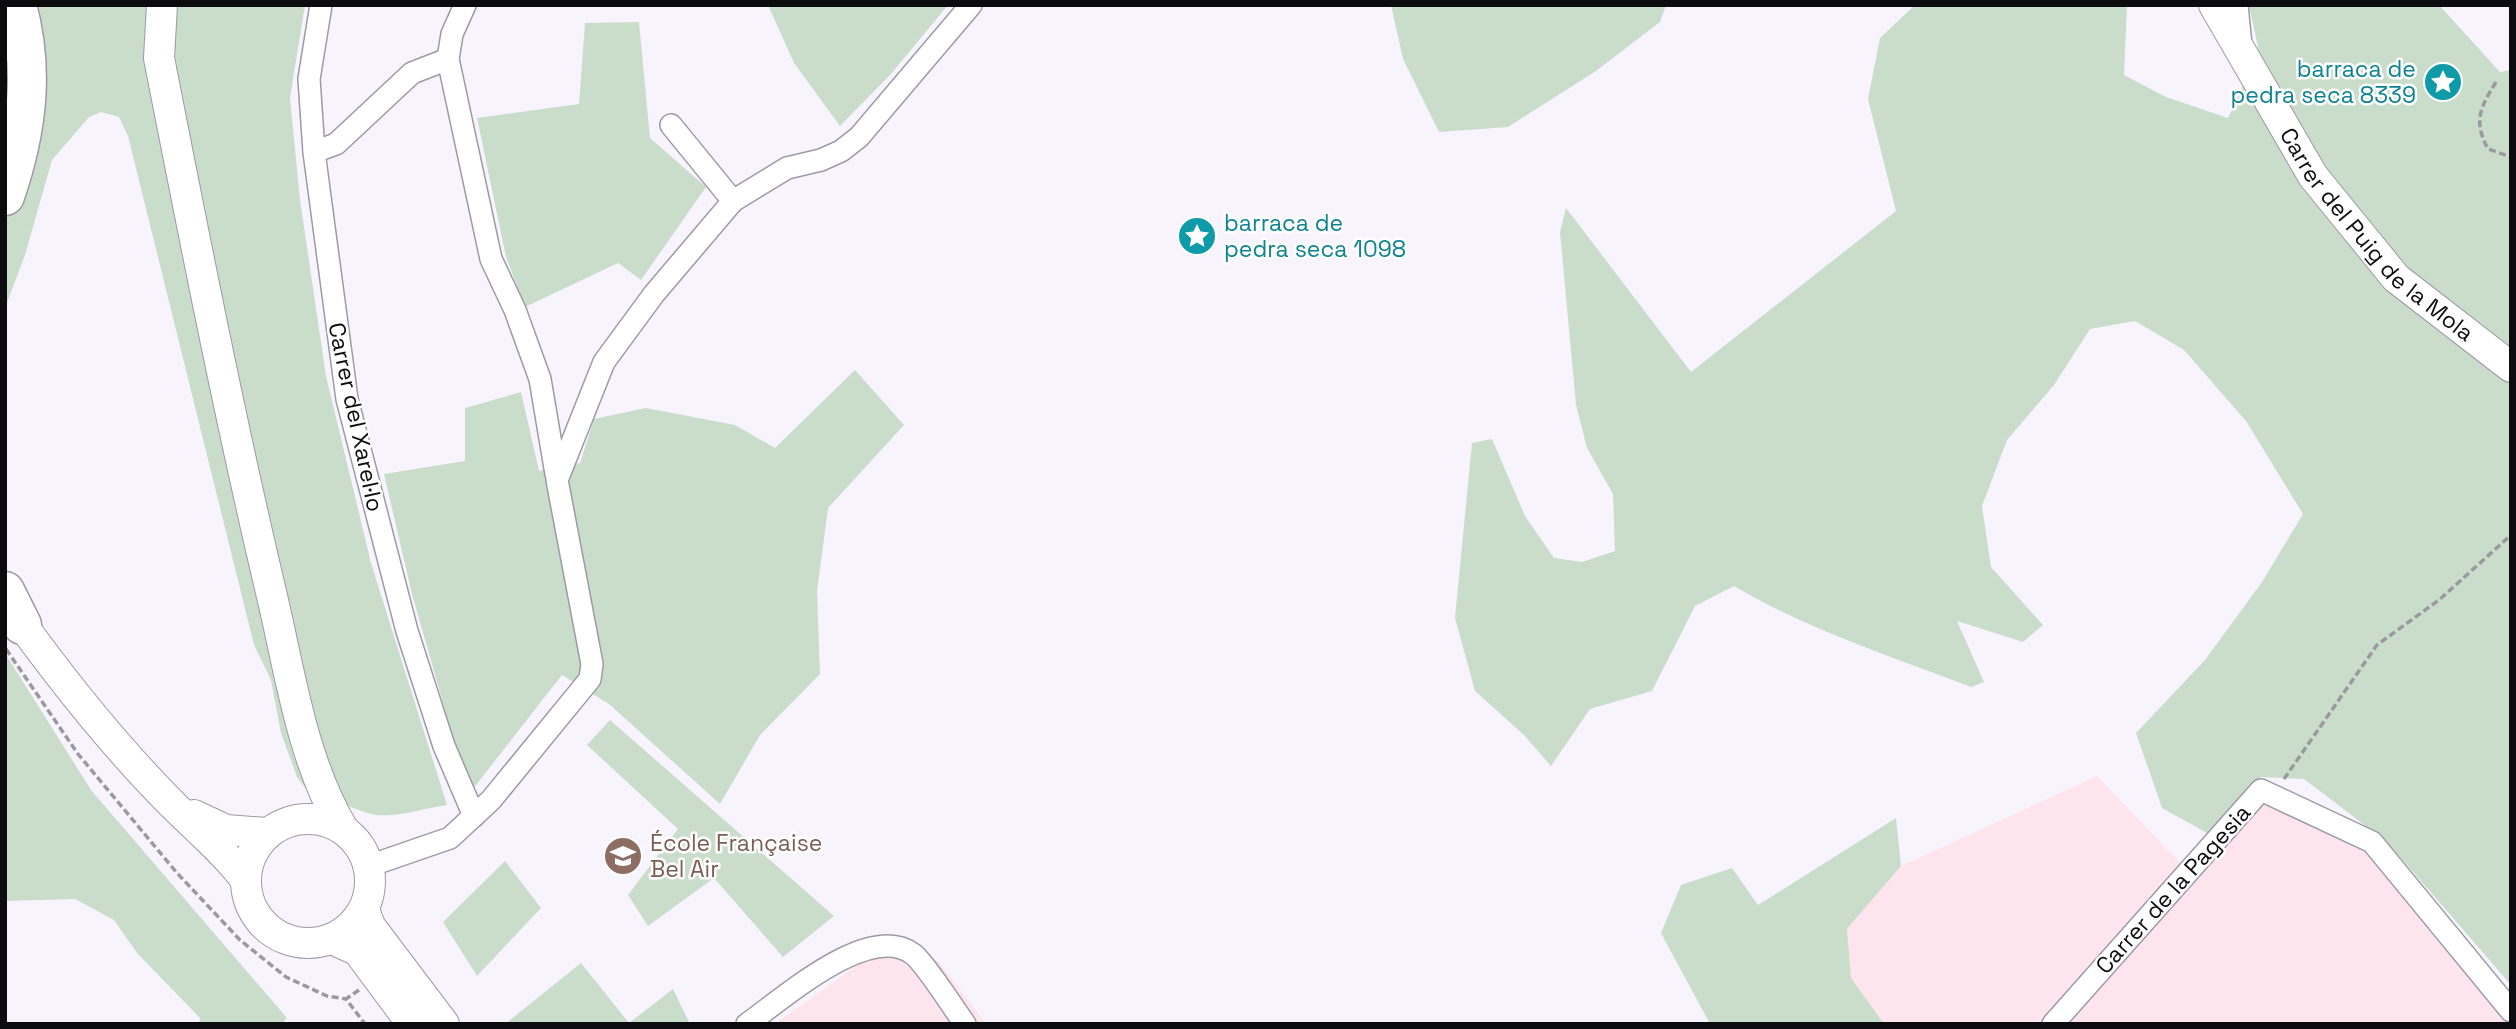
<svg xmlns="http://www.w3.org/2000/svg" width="2516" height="1029" font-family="'Space Grotesk',sans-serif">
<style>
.industrial{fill:#fee4ec}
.green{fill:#caddcb}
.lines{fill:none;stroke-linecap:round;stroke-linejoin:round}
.street-casing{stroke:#9c9aa4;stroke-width:24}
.secondary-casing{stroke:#9c9aa4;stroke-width:32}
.highway-casing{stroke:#9c9aa4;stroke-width:41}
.path{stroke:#9b99a0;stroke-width:3.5;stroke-dasharray:7 3.5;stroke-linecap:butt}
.street{stroke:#fff;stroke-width:21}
.secondary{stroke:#fff;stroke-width:30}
.highway{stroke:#fff;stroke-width:38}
.labels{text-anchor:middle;stroke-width:5;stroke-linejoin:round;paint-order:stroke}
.culture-label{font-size:23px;fill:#0d838f;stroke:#fff;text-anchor:end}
.street-label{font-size:23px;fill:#0c0b0e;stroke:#fff}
.education-label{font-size:23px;fill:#785e54;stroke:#fff;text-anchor:start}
</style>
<rect width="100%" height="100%" fill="#f7f4fe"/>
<g class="industrial">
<path d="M 2097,776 L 2194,877 L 2264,799 L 2369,848 L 2511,1024 L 1884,1024 L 1851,978 L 1847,929 L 1901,866 Z"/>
<path d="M 895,938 L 939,962 L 986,1024 L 775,1024 Z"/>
</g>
<g class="green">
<path d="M 5,5 L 305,5 L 290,98 L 300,200 L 326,376 L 371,563 L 447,805 C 424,808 395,819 371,814 C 352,809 332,798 309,793 L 297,777 L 281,733 L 271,680 L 254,645 L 128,136 L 119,117 L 101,112 L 89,117 L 52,160 L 25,255 L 5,308 Z"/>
<path d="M 768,5 L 948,5 L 891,74 L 840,126 L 794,63 Z"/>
<path d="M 1391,5 L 1666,5 L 1660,22 L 1596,71 L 1508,127 L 1439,132 L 1403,59 Z"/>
<path d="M 1915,5 L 2127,5 L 2124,75 L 2166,97 L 2228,118 L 2259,52 L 2249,5 L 2439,5 L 2500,72 L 2511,70 L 2511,985 L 2388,843 L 2304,779 L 2261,777 L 2207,833 L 2162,808 L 2136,733 L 2205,660 L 2262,582 L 2303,514 L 2246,421 L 2184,350 L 2135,321 L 2090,329 L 2054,385 L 2007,440 L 1982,506 L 1991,567 L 2043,625 L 2023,642 L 1957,621 L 1984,682 L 1971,687 C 1891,656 1808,630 1734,586 L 1695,606 L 1652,691 L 1590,709 L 1551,766 L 1524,735 L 1475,691 L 1455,618 L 1472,443 L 1492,439 L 1525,516 L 1554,558 L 1582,562 L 1615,551 L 1613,494 L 1587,448 L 1576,405 L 1560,232 L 1566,208 L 1691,372 L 1896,211 L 1868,99 L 1880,38 Z"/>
<path d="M 639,22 L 650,138 L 706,187 L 641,280 L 618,263 L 525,307 L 506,257 L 477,118 L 579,104 L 585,23 Z"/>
<path d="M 855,370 L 904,425 L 828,508 L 817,591 L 820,674 L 760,735 L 720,804 L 609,704 L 562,675 L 469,794 L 412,594 L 384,474 L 465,461 L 465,408 L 521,392 L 539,471 L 580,463 L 594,419 L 646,408 L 735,425 L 775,448 Z"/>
<path d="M 5,653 L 91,790 L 287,1018 L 281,1024 L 199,1024 L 200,1018 L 137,953 L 114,920 L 75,899 L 5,901 Z"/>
<path d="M 610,720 L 834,916 L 783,957 L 714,878 L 648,926 L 628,895 L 678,829 L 587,745 Z"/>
<path d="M 1896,818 L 1901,866 L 1847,929 L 1851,978 L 1884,1024 L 1710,1024 L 1661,933 L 1681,885 L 1732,868 L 1758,905 Z"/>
<path d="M 505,861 L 541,908 L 477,976 L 443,922 Z"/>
<path d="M 581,963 L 629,1023 L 673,989 L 689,1022 L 687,1024 L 505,1024 Z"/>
</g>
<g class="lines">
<defs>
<g id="street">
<path d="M 321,5 L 309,79 L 314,152 L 347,399 L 407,631 L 444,746 L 474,816"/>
<path d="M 465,5 L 452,34 L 448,59 L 491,259 L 515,310 L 540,379 L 556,474"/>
<path d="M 2237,5 L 2241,45"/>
<path d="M 671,125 L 733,201"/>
<path d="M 314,152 L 336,144 L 412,73 L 448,59"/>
<path d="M 369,866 L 450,838 L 491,800 L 590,679 L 592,664 L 557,480 L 604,362 L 654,294 L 733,201 L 787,168 L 821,160 L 841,151 L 859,137 L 971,5"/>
<path d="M 747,1024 C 783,999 869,921 913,954 C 925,963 954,1009 965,1024"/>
<path d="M 2053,1024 L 2261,790 L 2372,842 L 2511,1011"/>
</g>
<g id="secondary">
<path d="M 162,5 L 159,58 C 194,236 229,415 271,592 C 290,671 301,758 343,829"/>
<path id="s1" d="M 2214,5 L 2313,176 L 2396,278 L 2511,367"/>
<path d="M 10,608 C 60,678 113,745 174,806 C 199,831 224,851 245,879"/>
<path d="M 194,815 L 226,830 L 267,833"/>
<circle cx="308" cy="881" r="62"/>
<path d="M 364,909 L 370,926 L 444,1024"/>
<path d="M 332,939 L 358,951 L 412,1024"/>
</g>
<g id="highway">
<path d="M 5,196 C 27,132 35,71 17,5"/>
<path d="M 5,591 L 22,625"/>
</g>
</defs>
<use href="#street" class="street-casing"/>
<use href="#secondary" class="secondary-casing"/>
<use href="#highway" class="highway-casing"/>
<g class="path">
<path d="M 2496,82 C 2480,108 2473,121 2488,149 L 2511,157"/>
<path d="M 6,649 L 78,754 L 177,873 L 240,940 L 286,977 L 327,996 L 346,999"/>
<path d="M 2284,779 L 2377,645 L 2439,600 L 2511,535"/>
<path d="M 359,990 L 346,999 L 365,1024"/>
</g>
<use href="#street" class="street"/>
<use href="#secondary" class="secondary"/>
<use href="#highway" class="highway"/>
</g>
<defs>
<symbol id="sight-disc" viewBox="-11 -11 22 22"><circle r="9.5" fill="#0f9aa8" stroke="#fff"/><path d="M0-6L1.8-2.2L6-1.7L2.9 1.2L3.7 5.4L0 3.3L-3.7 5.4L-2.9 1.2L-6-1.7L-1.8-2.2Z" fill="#fff"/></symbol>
<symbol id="school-disc" viewBox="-11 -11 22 22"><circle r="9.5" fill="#8d6e63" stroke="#fff"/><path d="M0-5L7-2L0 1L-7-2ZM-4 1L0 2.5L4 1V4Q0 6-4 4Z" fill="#fff"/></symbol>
</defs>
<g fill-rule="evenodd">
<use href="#sight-disc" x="2421" y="60" width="44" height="44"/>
<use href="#sight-disc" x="1175" y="214" width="44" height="44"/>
<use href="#school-disc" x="601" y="834" width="44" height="44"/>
</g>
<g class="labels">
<g class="culture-label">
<text x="2416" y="77">barraca de<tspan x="2416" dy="26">pedra seca 8339</tspan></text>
<text x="1224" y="231" text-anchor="start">barraca de<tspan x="1224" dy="26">pedra seca 1098</tspan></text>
</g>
<g class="street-label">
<text dy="8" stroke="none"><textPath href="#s1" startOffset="284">Carrer del Puig de la Mola</textPath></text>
<text transform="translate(356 417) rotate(78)" y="8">Carrer del Xarel·lo</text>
<text transform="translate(2173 889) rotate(-48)" y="8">Carrer de la Pagesia</text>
</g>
<g class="education-label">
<text x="650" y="851">École Française<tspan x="650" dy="26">Bel Air</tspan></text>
</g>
</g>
<rect width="2516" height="1029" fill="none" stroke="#0c0b0e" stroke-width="14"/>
</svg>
